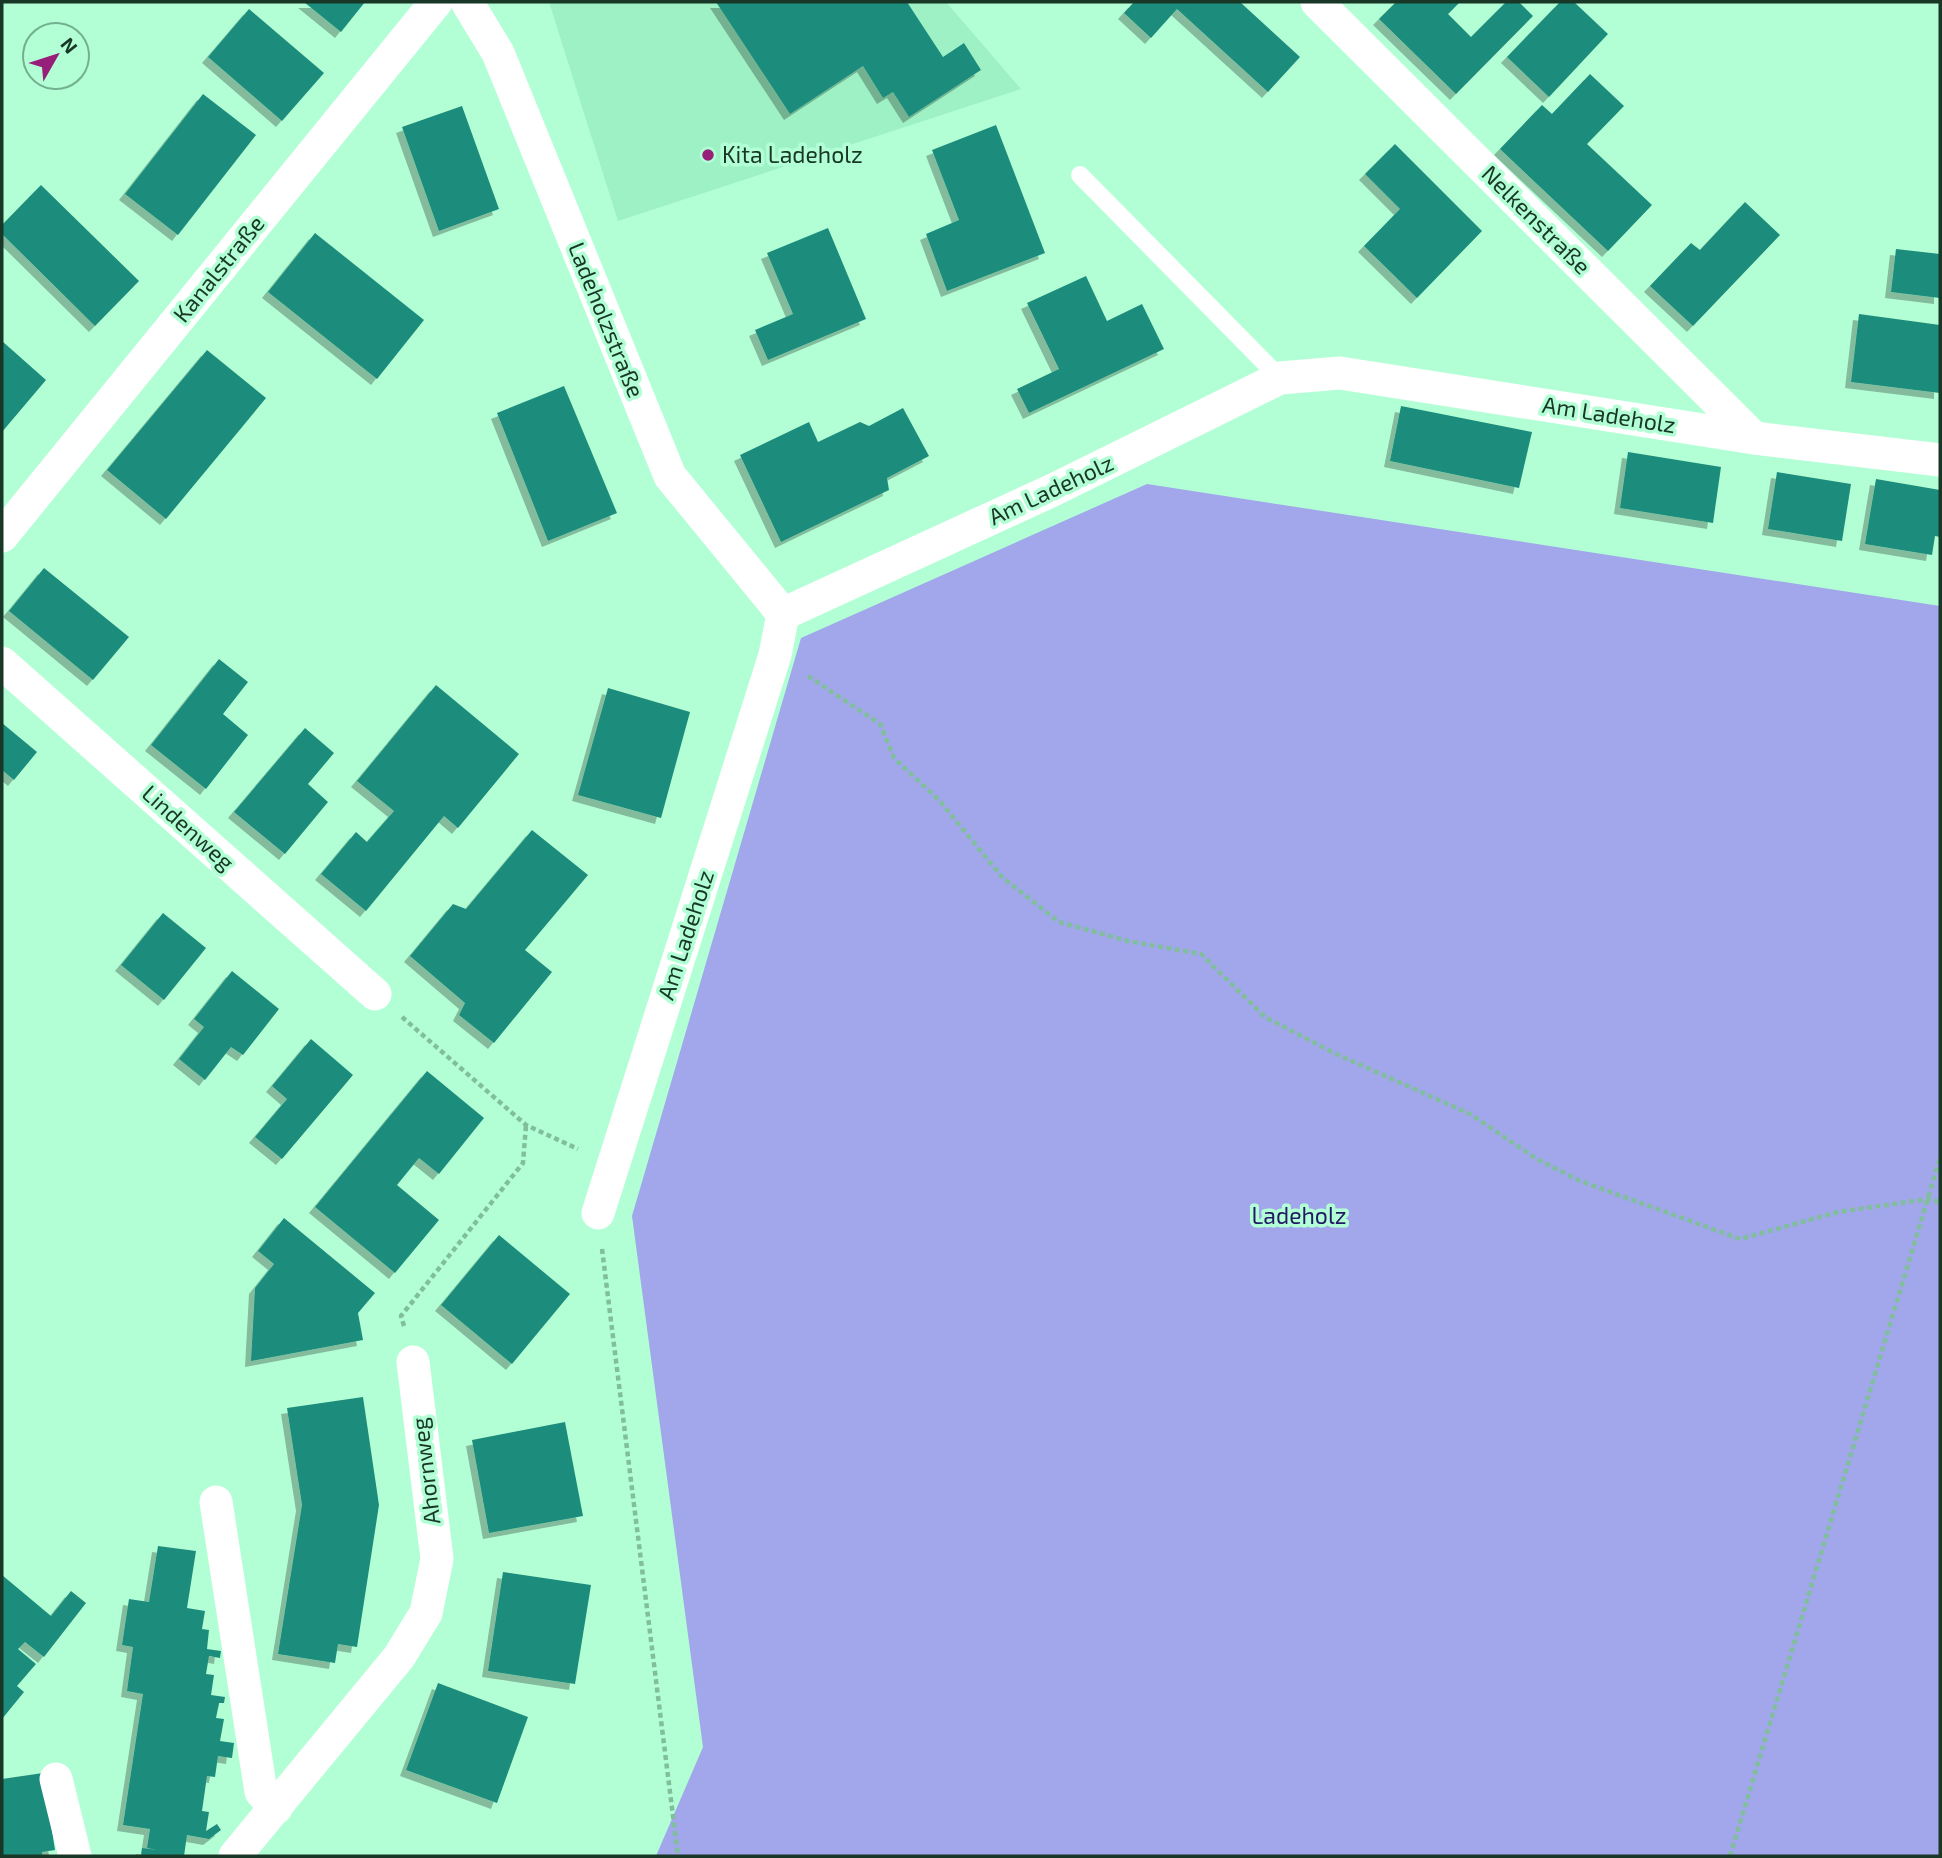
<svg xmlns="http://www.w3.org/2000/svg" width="1942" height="1858" font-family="'Exo 2',sans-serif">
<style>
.built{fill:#9ef1c4}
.forest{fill:#a1a7ea}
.building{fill:#1f8c7b;filter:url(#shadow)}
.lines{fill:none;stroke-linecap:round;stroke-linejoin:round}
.path{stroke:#80be9d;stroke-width:4.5;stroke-dasharray:5 3.5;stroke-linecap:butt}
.lane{stroke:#fff;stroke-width:18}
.street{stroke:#fff;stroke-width:33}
.poi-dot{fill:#971f7a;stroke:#b2ffd5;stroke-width:2.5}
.labels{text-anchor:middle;stroke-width:7;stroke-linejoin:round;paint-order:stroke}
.poi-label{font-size:23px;fill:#183727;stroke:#b2ffd5;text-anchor:start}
.street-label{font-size:23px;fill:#183727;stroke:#b2ffd5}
.park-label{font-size:23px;fill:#221965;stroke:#b2ffd5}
</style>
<defs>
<filter id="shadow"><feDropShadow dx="-6" dy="6" stdDeviation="0" flood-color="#0004"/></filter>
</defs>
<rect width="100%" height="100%" fill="#b2ffd5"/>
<path class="built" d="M 549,2 L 946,2 L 1021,89 L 618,221 Z"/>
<path class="forest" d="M 1147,484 L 1940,606 L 1940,1856 L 656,1856 L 703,1747 L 632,1216 L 801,638 Z"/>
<g class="building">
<path d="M 304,2 L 365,2 L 341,32 Z"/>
<path d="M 716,2 L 907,2 L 943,57 L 964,43 L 981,70 L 909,117 L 893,92 L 883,98 L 863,66 L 790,114 Z"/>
<path d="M 1134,2 L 1240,2 L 1300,57 L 1268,92 L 1177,9 L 1151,38 L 1124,13 Z"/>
<path d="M 1396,2 L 1460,2 L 1448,14 L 1471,37 L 1506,2 L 1519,2 L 1533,16 L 1456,94 L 1379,19 Z"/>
<path d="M 1560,2 L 1574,2 L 1608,34 L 1549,97 L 1507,57 Z"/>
<path d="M 249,9 L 324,73 L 282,121 L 208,57 Z"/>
<path d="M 1590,74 L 1624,106 L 1587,144 L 1652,205 L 1608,251 L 1500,149 L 1542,105 L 1552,114 Z"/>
<path d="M 203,94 L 256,135 L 178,235 L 125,194 Z"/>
<path d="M 462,106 L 499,209 L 439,231 L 402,127 Z"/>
<path d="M 996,125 L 1045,253 L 947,291 L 926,234 L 959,220 L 932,150 Z"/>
<path d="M 1395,144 L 1482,231 L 1417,298 L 1364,246 L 1400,209 L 1365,174 Z"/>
<path d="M 41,185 L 139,281 L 95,326 L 2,234 L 2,225 Z"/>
<path d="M 1745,202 L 1780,235 L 1693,326 L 1650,286 L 1691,243 L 1700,250 Z"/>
<path d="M 828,228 L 866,319 L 768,360 L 755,330 L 793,314 L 767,253 Z"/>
<path d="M 315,233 L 424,320 L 377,379 L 268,292 Z"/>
<path d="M 1896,249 L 1940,254 L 1940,298 L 1891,292 Z"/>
<path d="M 1086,276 L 1107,321 L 1142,304 L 1164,349 L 1029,413 L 1017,389 L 1059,369 L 1027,303 Z"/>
<path d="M 1859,314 L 1940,325 L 1940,393 L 1851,382 Z"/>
<path d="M 2,341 L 46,380 L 2,432 Z"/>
<path d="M 207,350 L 266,398 L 166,519 L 107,470 Z"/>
<path d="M 564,386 L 617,513 L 548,541 L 497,413 Z"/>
<path d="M 1401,406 L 1532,432 L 1519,488 L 1390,461 Z"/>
<path d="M 903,408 L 929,456 L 887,478 L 889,490 L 781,542 L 740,455 L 809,422 L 818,442 L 860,422 L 869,426 Z"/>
<path d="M 1628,452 L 1721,467 L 1713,523 L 1620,508 Z"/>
<path d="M 1777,472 L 1851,484 L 1842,541 L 1768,529 Z"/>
<path d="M 1876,479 L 1940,490 L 1940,537 L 1935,536 L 1932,555 L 1865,544 Z"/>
<path d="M 44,568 L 129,637 L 93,680 L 9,611 Z"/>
<path d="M 219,659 L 248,682 L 223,714 L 248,735 L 206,789 L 151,745 Z"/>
<path d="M 436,685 L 519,754 L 458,828 L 444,816 L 366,911 L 321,874 L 356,832 L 367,842 L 394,811 L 357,781 Z"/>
<path d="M 608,688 L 690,712 L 661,818 L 578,795 Z"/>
<path d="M 2,723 L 37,752 L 14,780 L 2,770 Z"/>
<path d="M 305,728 L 334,753 L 308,784 L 328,802 L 285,854 L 234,812 Z"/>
<path d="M 532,830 L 588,875 L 525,950 L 552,972 L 494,1043 L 459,1015 L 465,1003 L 410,956 L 453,904 L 466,909 Z"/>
<path d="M 163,913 L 206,948 L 164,1000 L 121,965 Z"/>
<path d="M 232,971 L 279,1009 L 243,1055 L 231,1047 L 205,1080 L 179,1059 L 204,1027 L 194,1019 Z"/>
<path d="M 311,1039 L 353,1075 L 282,1159 L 255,1137 L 287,1099 L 272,1086 Z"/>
<path d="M 427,1071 L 484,1118 L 439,1174 L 419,1158 L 397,1185 L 439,1220 L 395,1273 L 315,1207 Z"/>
<path d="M 284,1218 L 375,1293 L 358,1313 L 363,1340 L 251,1361 L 255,1288 L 274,1264 L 258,1251 Z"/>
<path d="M 499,1235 L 570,1294 L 512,1364 L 441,1305 Z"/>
<path d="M 363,1397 L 379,1505 L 357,1647 L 338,1644 L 335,1663 L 278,1654 L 302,1505 L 287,1408 Z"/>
<path d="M 565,1422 L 583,1516 L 489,1533 L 472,1440 Z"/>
<path d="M 158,1546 L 196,1551 L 187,1608 L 205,1611 L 202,1629 L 209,1630 L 207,1649 L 221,1651 L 220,1658 L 209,1656 L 206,1674 L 214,1675 L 211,1695 L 225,1697 L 224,1703 L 219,1703 L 216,1718 L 224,1719 L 220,1741 L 234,1743 L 232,1758 L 218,1756 L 215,1777 L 207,1776 L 202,1811 L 209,1812 L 206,1831 L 217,1824 L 221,1830 L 209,1839 L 187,1835 L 184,1856 L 141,1856 L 142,1848 L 157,1850 L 147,1848 L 150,1829 L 123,1825 L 143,1694 L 127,1691 L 133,1647 L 122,1645 L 129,1599 L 149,1602 Z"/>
<path d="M 503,1572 L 591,1585 L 575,1684 L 488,1671 Z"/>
<path d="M 2,1575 L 51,1616 L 71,1591 L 86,1603 L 44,1657 L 25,1642 L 18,1649 L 36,1664 L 17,1686 L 24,1692 L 2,1719 Z"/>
<path d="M 438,1683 L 528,1717 L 497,1803 L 406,1770 Z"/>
<path d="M 43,1773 L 55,1850 L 42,1852 L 42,1856 L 2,1856 L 2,1779 Z"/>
</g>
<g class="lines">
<g class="path">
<path d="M 808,676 L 880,724 L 894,758 L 939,800 L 1002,877 L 1059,922 L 1128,941 L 1201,954 L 1265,1017 L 1334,1053 L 1470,1114 L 1537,1159 L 1580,1181 L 1740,1239 L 1838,1212 L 1928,1199 L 1940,1202"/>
<path d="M 402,1017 L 526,1125 L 578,1149"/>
<path d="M 602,1249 L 678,1856"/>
<path d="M 404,1326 L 401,1316 L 523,1163 L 526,1125"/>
<path d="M 1730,1856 L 1940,1158"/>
</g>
<path class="lane" d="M 1080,175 L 1280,378"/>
<g class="street">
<path d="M 467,2 L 498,53 L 670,476 L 783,614"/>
<path d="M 1317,2 L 1754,438"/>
<path d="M 2,536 L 436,2"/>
<path d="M 2,663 L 375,994"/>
<path d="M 598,1213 L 775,655 L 783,614 L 1053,490 L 1280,378 L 1340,373 L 1754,438 L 1940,460"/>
<path d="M 216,1502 L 261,1792 L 276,1808"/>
<path d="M 56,1779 L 75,1856"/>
<path d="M 235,1856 L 399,1657 L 426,1613 L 437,1559 L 413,1362"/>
</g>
</g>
<circle class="poi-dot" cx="708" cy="155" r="7"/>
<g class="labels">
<g class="poi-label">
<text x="722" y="163">Kita Ladeholz</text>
</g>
<g class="street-label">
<text transform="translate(1536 220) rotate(45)" y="8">Nelkenstraße</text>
<text transform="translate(219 269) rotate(-51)" y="8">Kanalstraße</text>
<text transform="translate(606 320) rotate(68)" y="8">Ladeholzstraße</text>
<text transform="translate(1609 415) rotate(9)" y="8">Am Ladeholz</text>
<text transform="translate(1051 490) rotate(-25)" y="8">Am Ladeholz</text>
<text transform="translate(188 828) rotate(42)" y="8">Lindenweg</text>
<text transform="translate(686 935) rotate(-72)" y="8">Am Ladeholz</text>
<text transform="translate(426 1471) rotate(-97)" y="8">Ahornweg</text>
</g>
<g class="park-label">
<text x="1299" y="1224">Ladeholz</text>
</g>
</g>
<rect width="1942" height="1858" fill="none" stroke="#183727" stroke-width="7"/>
<g transform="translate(56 56) rotate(51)"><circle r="33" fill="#b2ffd5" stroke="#74af8f" stroke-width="2"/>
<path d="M0-5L12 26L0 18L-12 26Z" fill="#971f7a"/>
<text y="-10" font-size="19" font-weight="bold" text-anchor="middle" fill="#183727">N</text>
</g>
</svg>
